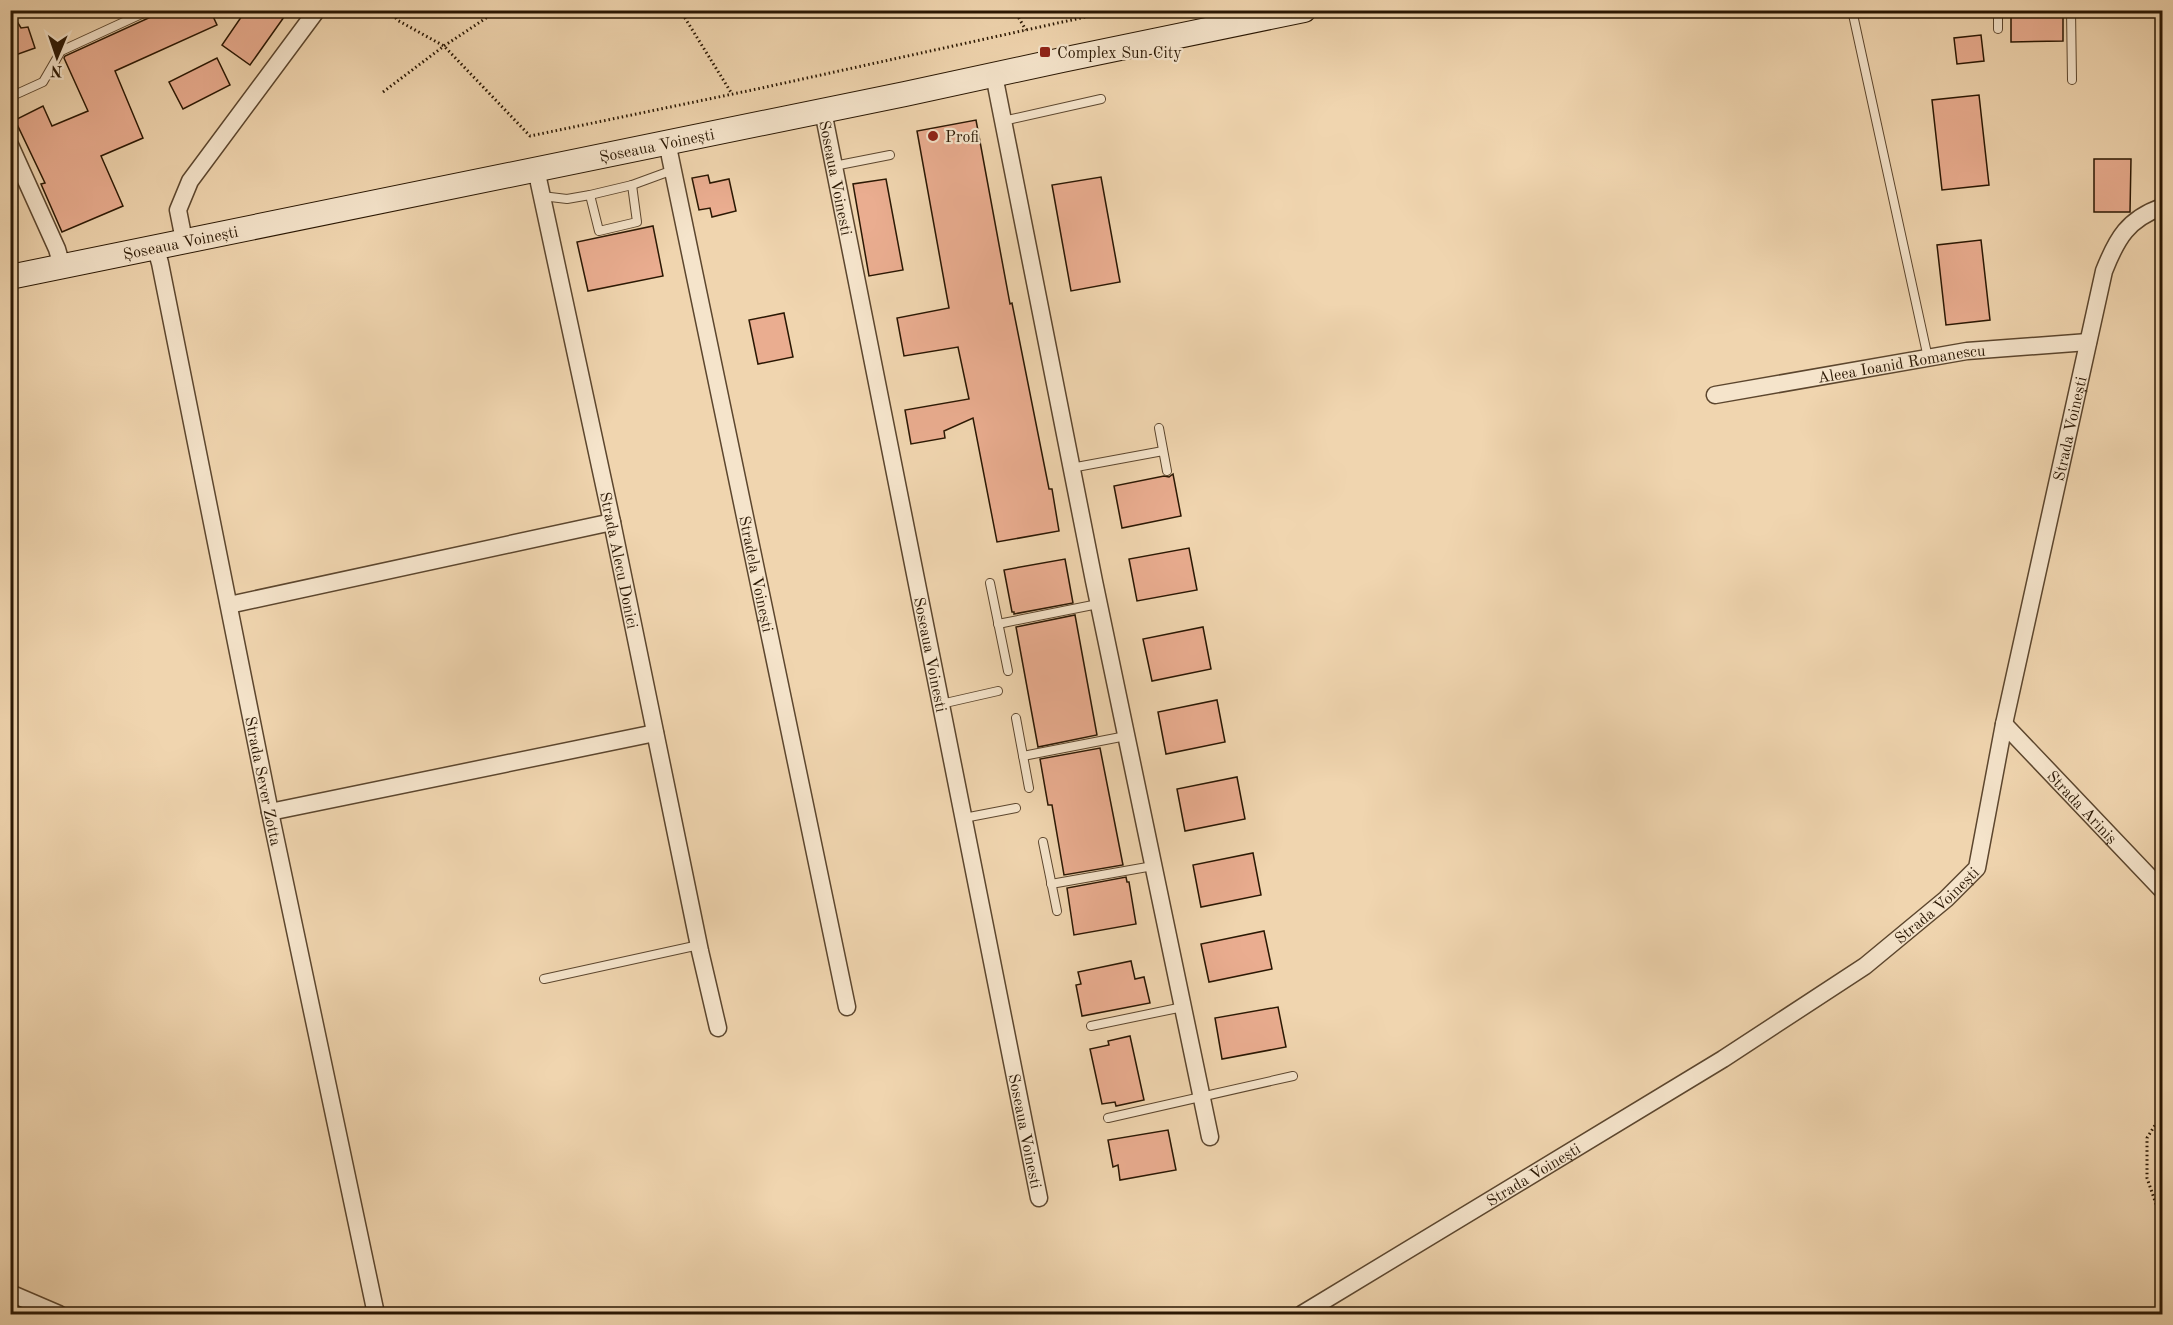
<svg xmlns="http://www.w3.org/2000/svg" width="2173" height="1325" font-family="'Old Standard TT',serif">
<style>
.building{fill:#eaad90;stroke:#2a1703;stroke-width:1.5}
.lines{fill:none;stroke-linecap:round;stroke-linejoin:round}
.lane-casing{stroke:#5c462e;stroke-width:10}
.street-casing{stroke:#5c462e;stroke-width:19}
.secondary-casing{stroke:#2a1703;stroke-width:26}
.path{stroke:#2a1703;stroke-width:3;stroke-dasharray:1.5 3;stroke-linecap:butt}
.lane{stroke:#f5e4cb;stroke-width:8}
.street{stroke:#f5e4cb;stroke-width:16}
.secondary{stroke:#f5e4cb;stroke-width:24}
.poi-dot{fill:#8f2418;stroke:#f5e4cb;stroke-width:2}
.labels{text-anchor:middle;stroke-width:4.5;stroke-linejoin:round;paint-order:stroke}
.poi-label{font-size:16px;fill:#2a1703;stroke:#f5e4cb;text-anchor:start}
.street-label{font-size:16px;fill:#2a1703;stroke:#f5e4cb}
</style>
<rect width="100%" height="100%" fill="#f0d5af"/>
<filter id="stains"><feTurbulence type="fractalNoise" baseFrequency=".00333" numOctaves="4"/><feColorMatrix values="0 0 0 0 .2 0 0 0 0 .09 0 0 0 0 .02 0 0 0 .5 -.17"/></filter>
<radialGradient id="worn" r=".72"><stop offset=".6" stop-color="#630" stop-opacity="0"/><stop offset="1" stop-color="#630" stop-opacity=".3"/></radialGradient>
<g class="building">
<path d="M 10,10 L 21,28 L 28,27 L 35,48 L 10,57 Z"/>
<path d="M 166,10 L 210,10 L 217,25 L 115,71 L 143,138 L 101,156 L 123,206 L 62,232 L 41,184 L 45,183 L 15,120 L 43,106 L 52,126 L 88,111 L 64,58 L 65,56 Z"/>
<path d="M 246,10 L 289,10 L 250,65 L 222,45 Z"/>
<path d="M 2011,10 L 2063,10 L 2063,41 L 2011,42 Z"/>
<path d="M 1981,35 L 1984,61 L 1957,64 L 1954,38 Z"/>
<path d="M 217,58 L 230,85 L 183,109 L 169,82 Z"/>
<path d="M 1979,95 L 1989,185 L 1942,190 L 1932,100 Z"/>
<path d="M 976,120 L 1010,304 L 1012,303 L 1049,489 L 1052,489 L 1059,531 L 997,542 L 973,418 L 944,431 L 945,438 L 911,444 L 905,410 L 969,399 L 958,347 L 904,356 L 897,318 L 949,308 L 917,131 Z"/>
<path d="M 2094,159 L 2131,159 L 2130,212 L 2094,212 Z"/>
<path d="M 708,175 L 710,183 L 729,179 L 736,211 L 712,217 L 710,208 L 699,210 L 692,178 Z"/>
<path d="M 1101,177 L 1120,282 L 1071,291 L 1052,185 Z"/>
<path d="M 886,179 L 903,270 L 869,276 L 853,184 Z"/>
<path d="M 653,226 L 663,276 L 588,291 L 577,242 Z"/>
<path d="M 1981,240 L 1990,320 L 1946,325 L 1937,245 Z"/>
<path d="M 784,313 L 793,357 L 758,364 L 749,320 Z"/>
<path d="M 1173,474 L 1181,516 L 1122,528 L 1114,486 L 1164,476 L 1169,477 Z"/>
<path d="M 1189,548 L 1197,590 L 1137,601 L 1129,559 Z"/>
<path d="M 1065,559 L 1073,603 L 1014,614 L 1014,612 L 1012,612 L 1004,570 Z"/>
<path d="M 1075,615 L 1097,735 L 1038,747 L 1016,627 Z"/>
<path d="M 1203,627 L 1211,669 L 1152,681 L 1143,639 Z"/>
<path d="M 1217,700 L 1225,742 L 1166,754 L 1158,712 Z"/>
<path d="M 1100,748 L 1123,865 L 1064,875 L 1052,805 L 1048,805 L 1040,759 Z"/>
<path d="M 1237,777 L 1245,819 L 1185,831 L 1177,789 Z"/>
<path d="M 1253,853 L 1261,895 L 1201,907 L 1193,865 Z"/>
<path d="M 1126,877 L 1127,882 L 1129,882 L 1136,924 L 1074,935 L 1067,888 Z"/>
<path d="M 1264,931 L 1272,969 L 1209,982 L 1201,944 Z"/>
<path d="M 1131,961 L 1135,979 L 1144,977 L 1150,1003 L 1082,1016 L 1076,985 L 1081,984 L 1078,972 Z"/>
<path d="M 1278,1007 L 1286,1047 L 1222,1059 L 1215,1018 Z"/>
<path d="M 1130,1036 L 1144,1100 L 1116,1106 L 1115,1102 L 1102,1104 L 1090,1049 L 1109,1045 L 1108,1041 Z"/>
<path d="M 1168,1130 L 1176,1170 L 1120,1180 L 1118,1165 L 1113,1167 L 1108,1140 Z"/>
</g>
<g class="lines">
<defs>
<g id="lane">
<path d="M 1852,10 L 1928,358"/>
<path d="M 1998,10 L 1998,29"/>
<path d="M 2071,10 L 2072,80"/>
<path d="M 10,97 L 43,82 L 61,51 L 150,10"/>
<path d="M 1003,121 L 1101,99"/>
<path d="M 834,166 L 890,155"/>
<path d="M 590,195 L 599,231 L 637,222 L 632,185"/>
<path d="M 542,196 L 567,199 L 590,195 L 632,185 L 673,170"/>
<path d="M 1159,428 L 1167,471"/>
<path d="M 1071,468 L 1163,451"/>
<path d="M 990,583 L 1008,671"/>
<path d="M 998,624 L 1098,604"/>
<path d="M 941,704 L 998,691"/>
<path d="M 1016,718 L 1029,788"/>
<path d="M 1023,756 L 1126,736"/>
<path d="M 964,818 L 1016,808"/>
<path d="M 1043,842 L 1057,911"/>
<path d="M 1051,884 L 1153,866"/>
<path d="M 544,979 L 699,945"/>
<path d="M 1091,1026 L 1183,1007"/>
<path d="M 1108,1118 L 1293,1076"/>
</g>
<g id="street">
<path d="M 994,75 L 1094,581 L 1210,1137"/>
<path id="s1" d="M 823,111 L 1039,1198"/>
<path id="s2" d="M 667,142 L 847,1007"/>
<path d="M 10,145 L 57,249 L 62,266"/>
<path id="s3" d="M 536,169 L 612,522 L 700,951 L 718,1028"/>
<path d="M 184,240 L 178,210 L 190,181 L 317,10"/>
<path id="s4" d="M 155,246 L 160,263 L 270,812 L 376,1314"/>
<path id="s5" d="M 1715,395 L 1967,351 L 2088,342"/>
<path d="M 229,605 L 612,522"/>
<path id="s6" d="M 2004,724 L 2162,890"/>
<path d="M 270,812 L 655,733"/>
<path d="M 10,1293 L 59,1314"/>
<path id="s7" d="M 1302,1314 L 1723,1059 L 1865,966 L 1946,899 L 1977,868 L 2004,724 L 2104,271 C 2117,238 2128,219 2162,207"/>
</g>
<g id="secondary">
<path id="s8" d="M 10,277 L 905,94 L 1062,60 L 1304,10"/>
</g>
</defs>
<use href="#lane" class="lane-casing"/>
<use href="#street" class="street-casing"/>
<use href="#secondary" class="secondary-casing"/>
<g class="path">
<path d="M 391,10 L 397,20 L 444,46 L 530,136 L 757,89 L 1117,10"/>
<path d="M 680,10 L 732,94"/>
<path d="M 1014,10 L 1026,30"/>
<path d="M 383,92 L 444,46 L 498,10"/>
<path d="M 2162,1114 L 2147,1138 L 2147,1178 L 2162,1221"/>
</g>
<use href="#lane" class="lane"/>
<use href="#street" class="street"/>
<use href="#secondary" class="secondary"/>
</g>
<g class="poi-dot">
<rect x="1039" y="46" width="12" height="12" rx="3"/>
<circle cx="933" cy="136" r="6"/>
</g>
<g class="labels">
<g class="poi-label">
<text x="1057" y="58">Complex Sun City</text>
<text x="945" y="142">Profi</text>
</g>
<g class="street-label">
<text dy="6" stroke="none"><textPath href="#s8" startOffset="660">Șoseaua Voinești</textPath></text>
<text dy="6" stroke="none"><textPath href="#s1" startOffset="68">Soseaua Voinesti</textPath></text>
<text dy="6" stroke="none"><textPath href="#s8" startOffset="174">Șoseaua Voinești</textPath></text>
<text dy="6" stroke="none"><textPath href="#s5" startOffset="189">Aleea Ioanid Romanescu</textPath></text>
<text dy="6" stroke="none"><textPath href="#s7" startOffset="1260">Strada Voinești</textPath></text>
<text dy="6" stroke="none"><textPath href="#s3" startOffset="400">Strada Alecu Donici</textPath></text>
<text dy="6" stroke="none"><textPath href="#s2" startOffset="441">Stradela Voinești</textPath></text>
<text dy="6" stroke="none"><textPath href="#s1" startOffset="554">Soseaua Voinesti</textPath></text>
<text dy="6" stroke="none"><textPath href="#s4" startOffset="546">Strada Sever Zotta</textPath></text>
<text dy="6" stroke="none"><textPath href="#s6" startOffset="114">Strada Ariniș</textPath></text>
<text dy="6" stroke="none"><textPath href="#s7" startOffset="756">Strada Voinești</textPath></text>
<text dy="6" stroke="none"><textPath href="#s1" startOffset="1040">Soseaua Voinesti</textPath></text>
<text dy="6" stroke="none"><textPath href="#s7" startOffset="270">Strada Voinești</textPath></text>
</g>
</g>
<rect width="2173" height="1325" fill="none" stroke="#f0d5af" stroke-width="36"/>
<rect x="12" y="12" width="2149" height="1301" fill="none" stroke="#2a1703" stroke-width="3"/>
<rect x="18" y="18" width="2137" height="1289" fill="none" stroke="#2a1703" stroke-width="1.5"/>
<g transform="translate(57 57) rotate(182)" stroke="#f5e4cb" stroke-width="4.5" paint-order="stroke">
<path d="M0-4.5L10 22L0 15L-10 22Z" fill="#2a1703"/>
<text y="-9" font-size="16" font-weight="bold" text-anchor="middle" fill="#2a1703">N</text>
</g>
<rect width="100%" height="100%" filter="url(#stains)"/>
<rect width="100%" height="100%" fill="url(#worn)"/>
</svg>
